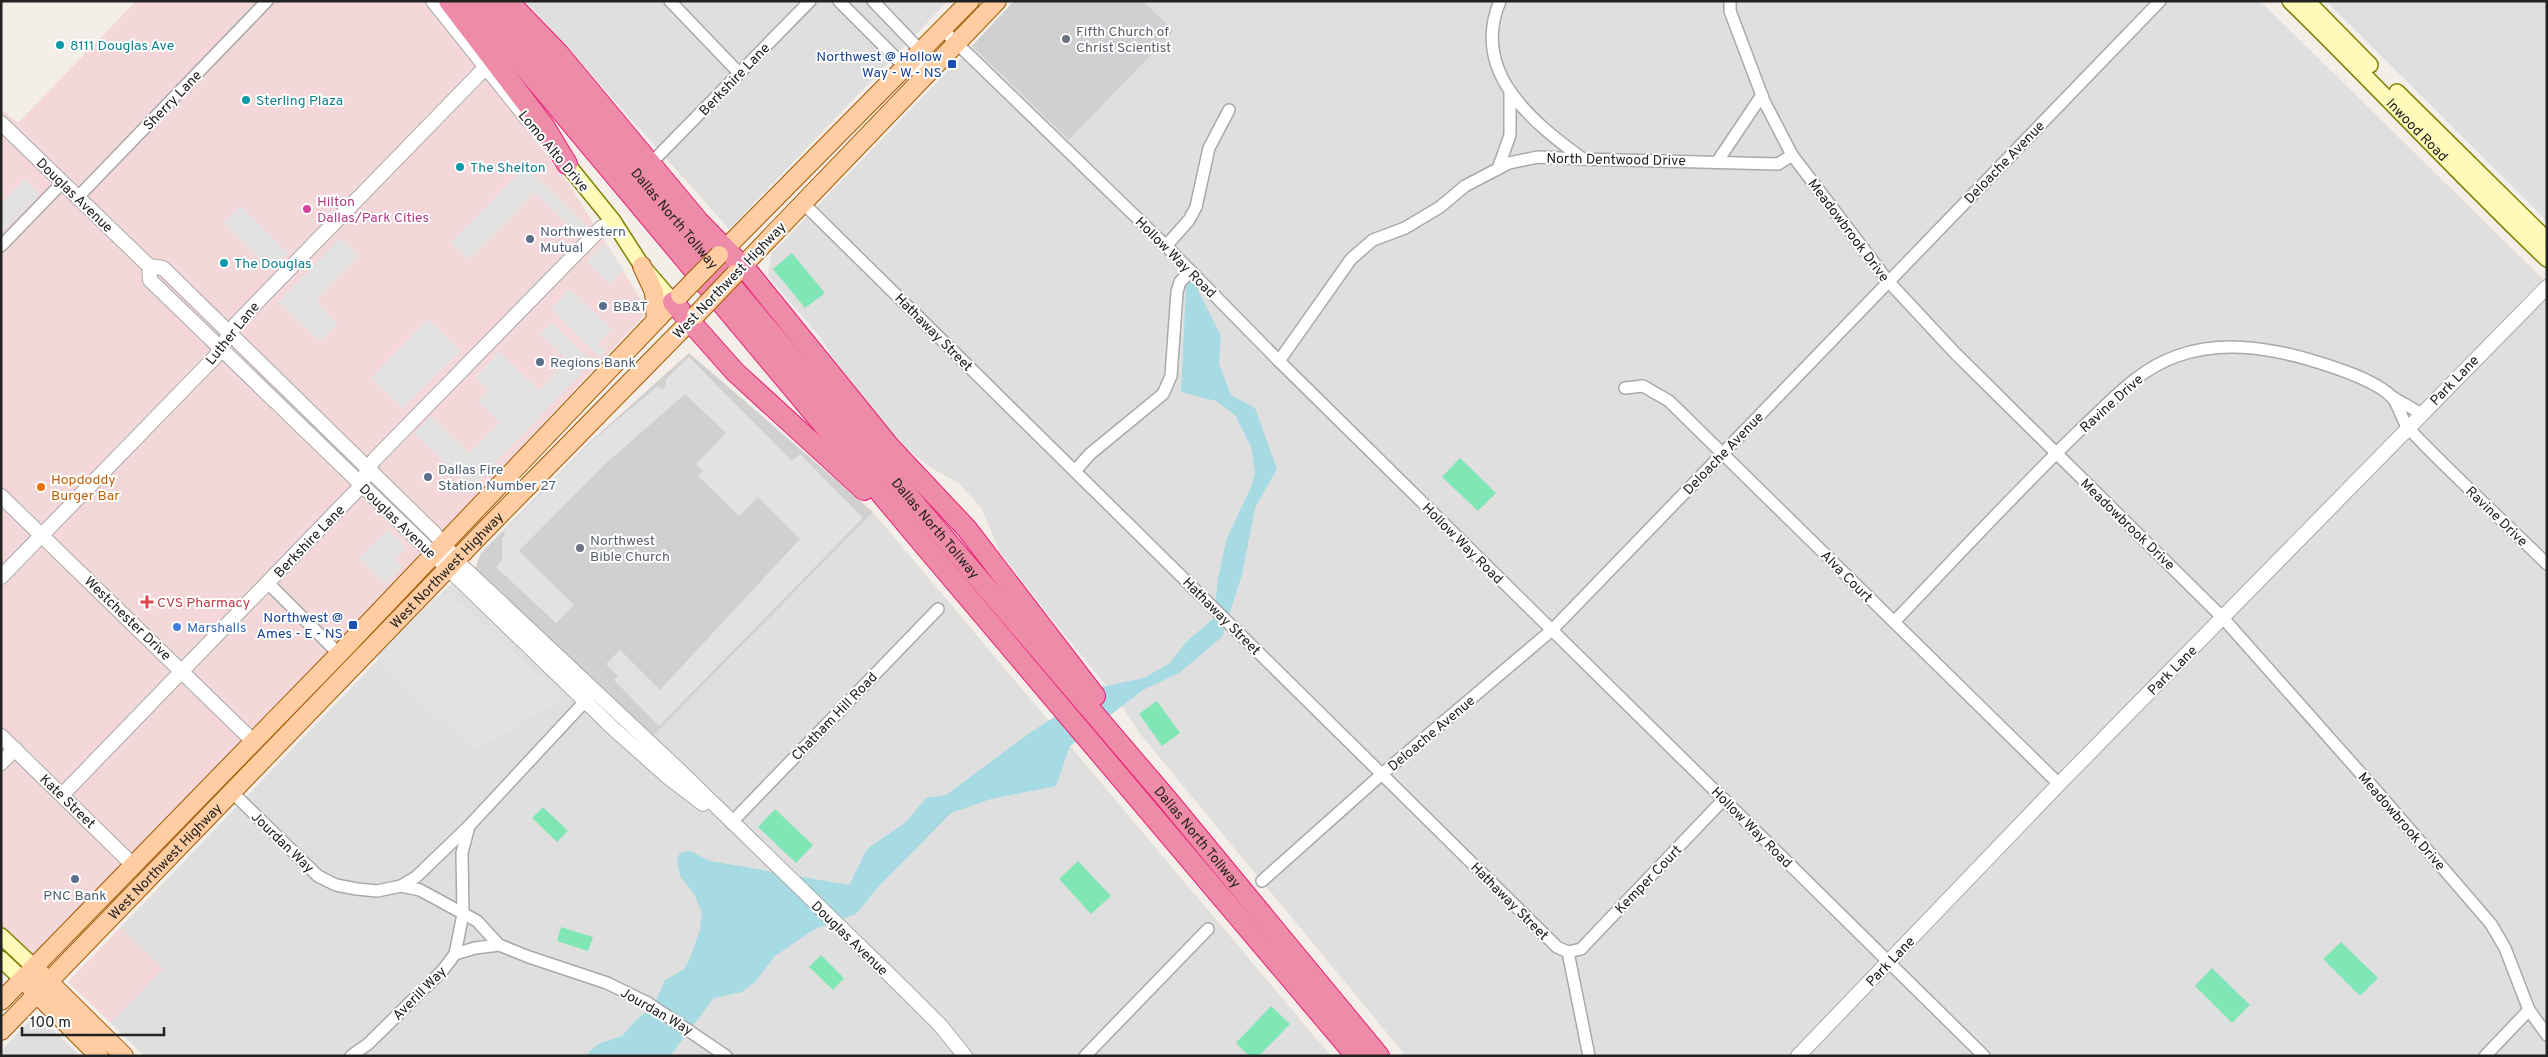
<svg xmlns="http://www.w3.org/2000/svg" width="2548" height="1057" font-family="Overpass,sans-serif">
<style>
.residential{fill:#e0dfdf}
.commercial{fill:#f4d7d9}
.religious{fill:#d0d0d0}
.pitch{fill:#81e6b5}
.parking{fill:#e2e2e2}
.water{fill:#a6dbe3}
.lines{fill:none;stroke-linecap:round;stroke-linejoin:round}
.minor-casing{stroke:#a9a9a9;stroke-width:14}
.tertiary-casing{stroke:#a9a9a9;stroke-width:16}
.secondary-casing{stroke:#818200;stroke-width:18}
.primary-casing{stroke:#a05a00;stroke-width:20}
.motorway-casing{stroke:#e91d78;stroke-width:22}
.minor{stroke:#fff;stroke-width:11}
.tertiary{stroke:#fff;stroke-width:14}
.secondary{stroke:#fefbba;stroke-width:15}
.primary{stroke:#ffcda1;stroke-width:18}
.motorway{stroke:#ee8ba8;stroke-width:20}
.primary-bridge-casing{stroke:#a05a00;stroke-width:20;stroke-linecap:butt}
.primary-bridge{stroke:#ffcda1;stroke-width:18}
.worship-dot{fill:#6b7280;stroke:#fff;stroke-width:2}
.culture-dot{fill:#0f9aa8;stroke:#fff;stroke-width:2}
.transit-dot{fill:#1a4fb4;stroke:#fff;stroke-width:2}
.hotel-dot{fill:#d1479c;stroke:#fff;stroke-width:2}
.service-dot{fill:#5c6f8a;stroke:#fff;stroke-width:2}
.food-dot{fill:#e8710a;stroke:#fff;stroke-width:2}
.health-dot{fill:#e0444e;stroke:#fff;stroke-width:2}
.shop-dot{fill:#3f7fe0;stroke:#fff;stroke-width:2}
.labels{text-anchor:middle;stroke-width:4;stroke-linejoin:round;paint-order:stroke}
.worship-label{font-size:14px;fill:#5b616d;stroke:#fff;text-anchor:start}
.culture-label{font-size:14px;fill:#0d838f;stroke:#fff;text-anchor:start}
.transit-label{font-size:14px;fill:#164399;stroke:#fff;text-anchor:end}
.street-label{font-size:14px;fill:#222;stroke:#fff}
.hotel-label{font-size:14px;fill:#b23c85;stroke:#fff;text-anchor:start}
.service-label{font-size:14px;fill:#4e5e75;stroke:#fff;text-anchor:start}
.food-label{font-size:14px;fill:#c56008;stroke:#fff;text-anchor:start}
.health-label{font-size:14px;fill:#be3a42;stroke:#fff;text-anchor:start}
.shop-label{font-size:14px;fill:#366cbe;stroke:#fff;text-anchor:start}
</style>
<rect width="100%" height="100%" fill="#f3eee8"/>
<g class="residential">
<path d="M 522,1 L 948,1 L 729,229 L 532,8 Z"/>
<path d="M 1143,1 L 2260,1 L 2547,283 L 2547,1056 L 1406,1056 L 1141,735 L 1118,700 L 1055,623 L 1000,552 L 981,508 L 959,483 L 931,468 L 905,447 L 873,415 L 838,368 L 824,342 L 768,276 L 771,254 L 972,46 L 1070,139 L 1174,31 Z"/>
<path d="M 2326,1 L 2547,1 L 2547,221 Z"/>
<path d="M 873,512 L 1331,1056 L 144,1056 L 111,1023 L 163,969 L 120,928 L 453,582 L 651,738 Z"/>
<path d="M 33,1017 L 47,1024 L 80,1056 L 1,1056 L 1,1051 Z"/>
</g>
<g class="commercial">
<path d="M 136,1 L 427,1 L 569,184 L 648,311 L 347,634 L 30,959 L 1,931 L 1,109 L 18,123 Z"/>
<path d="M 120,928 L 163,969 L 111,1023 L 68,982 Z"/>
</g>
<g class="religious">
<path d="M 1014,1 L 1143,1 L 1174,31 L 1069,140 L 972,46 Z"/>
<path d="M 689,353 L 873,512 L 651,738 L 474,571 L 481,553 L 592,440 Z"/>
</g>
<g class="pitch">
<path d="M 792,253 L 825,293 L 805,308 L 773,269 Z"/>
<path d="M 1460,458 L 1496,493 L 1478,511 L 1442,477 Z"/>
<path d="M 1157,701 L 1180,733 L 1162,746 L 1139,714 Z"/>
<path d="M 543,807 L 568,831 L 557,842 L 532,818 Z"/>
<path d="M 775,809 L 813,845 L 796,863 L 758,827 Z"/>
<path d="M 1078,861 L 1111,896 L 1091,914 L 1059,879 Z"/>
<path d="M 561,927 L 593,937 L 588,951 L 557,941 Z"/>
<path d="M 2341,942 L 2378,978 L 2360,996 L 2323,959 Z"/>
<path d="M 821,955 L 844,978 L 833,990 L 809,967 Z"/>
<path d="M 2212,968 L 2250,1005 L 2232,1023 L 2195,986 Z"/>
<path d="M 1271,1006 L 1290,1024 L 1259,1056 L 1249,1056 L 1236,1043 Z"/>
</g>
<g class="parking">
<path d="M 526,166 L 590,229 L 582,239 L 535,193 L 469,260 L 451,243 Z"/>
<path d="M 25,179 L 40,194 L 1,234 L 1,204 Z"/>
<path d="M 240,206 L 288,253 L 271,270 L 223,223 Z"/>
<path d="M 341,238 L 359,256 L 316,301 L 338,324 L 320,342 L 278,302 Z"/>
<path d="M 604,243 L 624,269 L 609,284 L 586,261 Z"/>
<path d="M 570,289 L 612,329 L 598,343 L 606,351 L 600,357 L 551,309 Z"/>
<path d="M 428,319 L 461,350 L 403,409 L 371,378 Z"/>
<path d="M 551,322 L 592,362 L 472,488 L 414,433 L 431,416 L 470,453 L 500,422 L 478,401 L 488,390 L 475,377 L 499,352 L 539,390 L 567,360 L 540,334 Z"/>
<path d="M 689,357 L 792,461 L 800,454 L 863,518 L 659,726 L 614,680 L 618,676 L 606,664 L 620,650 L 660,690 L 800,539 L 758,497 L 739,516 L 698,476 L 703,471 L 696,464 L 726,433 L 685,394 L 605,464 L 519,551 L 574,605 L 556,623 L 496,567 L 502,560 L 502,538 L 505,535 L 503,532 L 592,441 L 658,386 L 663,390 L 666,384 L 665,380 Z"/>
<path d="M 388,529 L 406,547 L 395,559 L 403,566 L 385,584 L 359,559 Z"/>
<path d="M 449,594 L 564,698 L 556,707 L 522,719 L 509,732 L 473,751 L 376,657 L 436,596 Z"/>
</g>
<path class="water" d="M 1187,268 L 1221,336 L 1219,364 L 1231,395 L 1255,408 L 1277,469 L 1255,508 L 1242,575 L 1222,637 L 1179,673 L 1143,690 L 1070,746 L 1056,786 L 991,799 L 951,813 L 879,886 L 856,914 L 815,929 L 775,956 L 755,982 L 742,992 L 714,998 L 670,1056 L 585,1056 L 598,1044 L 622,1036 L 635,1021 L 654,1005 L 665,980 L 684,969 L 689,960 L 700,930 L 702,912 L 694,894 L 680,876 L 677,859 L 680,853 L 690,851 L 710,861 L 849,885 L 867,849 L 906,822 L 926,798 L 946,795 L 1028,734 L 1101,687 L 1144,678 L 1170,663 L 1186,642 L 1214,618 L 1218,578 L 1227,538 L 1251,487 L 1255,472 L 1251,447 L 1235,415 L 1216,401 L 1181,392 Z"/>
<g class="lines">
<defs>
<g id="minor">
<path d="M 670,1 L 739,73"/>
<path d="M 839,1 L 905,67 L 927,74"/>
<path d="M 873,1 L 921,51 L 927,74"/>
<path d="M 1500,1 C 1470,72 1532,122 1583,159"/>
<path d="M 1730,1 L 1730,11 L 1764,101 L 1792,155 L 1888,281 L 1955,353 L 2223,618 L 2379,794 L 2491,924 L 2505,948 L 2529,1010 L 2547,1035"/>
<path d="M 942,29 L 1166,246 L 1279,361 L 1984,1056"/>
<path d="M 658,156 L 810,1"/>
<path d="M 1717,162 L 1762,95"/>
<path d="M 1498,169 L 1510,135 L 1510,93"/>
<path d="M 77,198 L 267,1"/>
<path d="M 803,203 L 1557,947 L 1568,952 L 1589,1056"/>
<path d="M 1,246 L 62,183"/>
<path d="M 1166,246 L 1189,220 L 1196,207 L 1209,148 L 1229,110"/>
<path d="M 1279,361 L 1351,259 L 1373,240 L 1405,228 L 1440,207 L 1465,186 L 1509,163 L 1538,157 L 1582,159 L 1778,164 L 1792,155"/>
<path d="M 1625,388 L 1643,386 L 1669,401 L 2059,784"/>
<path d="M 2392,397 L 2422,414"/>
<path d="M 1075,471 L 1090,454 L 1163,394 L 1171,376 L 1177,292 L 1180,282 L 1191,271"/>
<path d="M 268,583 L 339,654"/>
<path d="M 1894,622 C 1956,557 2018,490 2083,427 C 2112,400 2139,369 2177,356 C 2220,341 2264,347 2307,359 C 2331,366 2374,379 2392,397 C 2400,406 2401,421 2410,430 C 2454,476 2501,519 2547,564"/>
<path d="M 232,792 L 318,876 L 336,885 L 357,889 L 377,891 L 401,886 L 420,890 L 477,921 L 499,945"/>
<path d="M 731,823 L 938,609"/>
<path d="M 1262,881 L 1382,774 L 1552,630 L 2160,1"/>
<path d="M 401,886 L 416,877 L 469,826 L 590,696"/>
<path d="M 1568,952 L 1581,949 L 1724,799"/>
<path d="M 455,954 L 475,948 L 499,945 L 529,957 L 607,983 L 648,1003 L 726,1056"/>
<path d="M 351,1056 L 368,1044 L 443,970 L 455,954 L 463,914 L 462,853 L 469,826"/>
<path d="M 1085,1056 L 1208,929"/>
<path d="M 2485,1056 L 2529,1010"/>
</g>
<g id="tertiary">
<path d="M 433,1 L 529,121"/>
<path d="M 1,123 L 149,266 L 150,280 L 615,730 L 669,778 L 703,804"/>
<path d="M 149,266 L 163,268 L 434,533 L 463,567 L 678,769 L 908,993 L 940,1025 L 965,1056"/>
<path d="M 1,496 L 254,742"/>
<path d="M 1,577 L 215,357 L 236,324 L 264,295 L 485,68"/>
<path d="M 1,736 L 134,866"/>
<path d="M 1,763 L 15,749"/>
<path d="M 62,795 L 361,486 L 368,468 L 375,459 L 601,228 L 613,221"/>
<path d="M 1798,1056 L 2059,784 L 2547,287"/>
</g>
<g id="secondary">
<path id="s1" d="M 2290,1 C 2377,86 2459,175 2547,259"/>
<path d="M 2307,1 L 2370,65"/>
<path d="M 2397,92 L 2547,240"/>
<path d="M 567,164 L 613,221 L 642,266 L 673,302"/>
<path d="M 1,936 L 34,967"/>
<path d="M 1,959 L 22,979"/>
</g>
<g id="primary">
<path d="M 719,255 L 970,1"/>
<path d="M 642,266 L 654,292 L 656,320"/>
<path d="M 735,274 L 997,1"/>
<path d="M 41,974 L 124,1056"/>
<path d="M 30,987 L 99,1056"/>
<path d="M 1,1001 L 339,654 L 680,295"/>
<path id="s2" d="M 1,1031 L 485,530 L 696,315"/>
</g>
<g id="motorway">
<path d="M 449,1 L 544,126 L 567,164"/>
<path d="M 469,1 L 923,544 L 1356,1056"/>
<path id="s3" d="M 492,1 L 916,505 L 1166,798 L 1379,1056"/>
<path d="M 508,1 L 559,54 L 699,222 L 749,273 L 889,446 L 967,529 L 1095,696"/>
<path d="M 673,302 L 735,372 L 864,490"/>
</g>
</defs>
<use href="#minor" class="minor-casing"/>
<use href="#tertiary" class="tertiary-casing"/>
<use href="#secondary" class="secondary-casing"/>
<use href="#primary" class="primary-casing"/>
<use href="#motorway" class="motorway-casing"/>
<use href="#minor" class="minor"/>
<use href="#tertiary" class="tertiary"/>
<use href="#secondary" class="secondary"/>
<use href="#primary" class="primary"/>
<use href="#motorway" class="motorway"/>
<defs>
<g id="primary-bridge">
<path d="M 680,295 L 719,255"/>
<path d="M 696,315 L 735,274"/>
</g>
</defs>
<use href="#primary-bridge" class="primary-bridge-casing"/>
<use href="#primary-bridge" class="primary-bridge"/>
</g>
<g class="worship-dot">
<circle cx="1066" cy="39" r="5"/>
<circle cx="580" cy="548" r="5"/>
</g>
<g class="culture-dot">
<circle cx="60" cy="45" r="5"/>
<circle cx="246" cy="100" r="5"/>
<circle cx="460" cy="167" r="5"/>
<circle cx="224" cy="263" r="5"/>
</g>
<g class="transit-dot">
<rect x="947" y="59" width="10" height="10" rx="2.5"/>
<rect x="348" y="620" width="10" height="10" rx="2.5"/>
</g>
<circle class="hotel-dot" cx="307" cy="209" r="5"/>
<g class="service-dot">
<circle cx="530" cy="239" r="5"/>
<circle cx="603" cy="306" r="5"/>
<circle cx="540" cy="362" r="5"/>
<circle cx="428" cy="477" r="5"/>
<circle cx="75" cy="879" r="5"/>
</g>
<circle class="food-dot" cx="41" cy="487" r="5"/>
<path class="health-dot" d="M144.5 594.5h5v5h5v5h-5v5h-5v-5h-5v-5h5z"/>
<circle class="shop-dot" cx="177" cy="627" r="5"/>
<g class="labels">
<g class="worship-label">
<text x="1076" y="36">Fifth Church of<tspan x="1076" dy="16">Christ Scientist</tspan></text>
<text x="590" y="545">Northwest<tspan x="590" dy="16">Bible Church</tspan></text>
</g>
<g class="culture-label">
<text x="70" y="50">8111 Douglas Ave</text>
<text x="256" y="105">Sterling Plaza</text>
<text x="470" y="172">The Shelton</text>
<text x="234" y="268">The Douglas</text>
</g>
<g class="transit-label">
<text x="942" y="61">Northwest @ Hollow<tspan x="942" dy="16">Way - W - NS</tspan></text>
<text x="343" y="622">Northwest @<tspan x="343" dy="16">Ames - E - NS</tspan></text>
</g>
<g class="street-label">
<text transform="translate(734 79) rotate(-46)" y="5">Berkshire Lane</text>
<text transform="translate(172 100) rotate(-46)" y="5">Sherry Lane</text>
<text dy="5" stroke="none"><textPath href="#s1" startOffset="181">Inwood Road</textPath></text>
<text transform="translate(554 151) rotate(50)" y="5">Lomo Alto Drive</text>
<text transform="translate(1616 159) rotate(1)" y="5">North Dentwood Drive</text>
<text transform="translate(2004 162) rotate(-46)" y="5">Deloache Avenue</text>
<text transform="translate(75 195) rotate(44)" y="5">Douglas Avenue</text>
<text dy="5" stroke="none"><textPath href="#s3" startOffset="284">Dallas North Tollway</textPath></text>
<text transform="translate(1849 230) rotate(53)" y="5">Meadowbrook Drive</text>
<text transform="translate(1176 257) rotate(45)" y="5">Hollow Way Road</text>
<text transform="translate(729 280) rotate(-46)" y="5">West Northwest Highway</text>
<text transform="translate(934 332) rotate(45)" y="5">Hathaway Street</text>
<text transform="translate(232 333) rotate(-51)" y="5">Luther Lane</text>
<text transform="translate(2454 380) rotate(-46)" y="5">Park Lane</text>
<text transform="translate(2111 403) rotate(-42)" y="5">Ravine Drive</text>
<text transform="translate(1723 453) rotate(-46)" y="5">Deloache Avenue</text>
<text transform="translate(2497 516) rotate(44)" y="5">Ravine Drive</text>
<text transform="translate(398 521) rotate(44)" y="5">Douglas Avenue</text>
<text transform="translate(2128 524) rotate(44)" y="5">Meadowbrook Drive</text>
<text dy="5" stroke="none"><textPath href="#s3" startOffset="689">Dallas North Tollway</textPath></text>
<text transform="translate(309 541) rotate(-46)" y="5">Berkshire Lane</text>
<text transform="translate(1463 543) rotate(45)" y="5">Hollow Way Road</text>
<text dy="5" stroke="none"><textPath href="#s2" startOffset="641">West Northwest Highway</textPath></text>
<text transform="translate(1847 576) rotate(45)" y="5">Alva Court</text>
<text transform="translate(1222 616) rotate(45)" y="5">Hathaway Street</text>
<text transform="translate(128 618) rotate(44)" y="5">Westchester Drive</text>
<text transform="translate(2172 670) rotate(-45)" y="5">Park Lane</text>
<text transform="translate(834 716) rotate(-46)" y="5">Chatham Hill Road</text>
<text transform="translate(1431 733) rotate(-40)" y="5">Deloache Avenue</text>
<text transform="translate(68 801) rotate(44)" y="5">Kate Street</text>
<text transform="translate(2402 821) rotate(49)" y="5">Meadowbrook Drive</text>
<text transform="translate(1752 827) rotate(45)" y="5">Hollow Way Road</text>
<text dy="5" stroke="none"><textPath href="#s3" startOffset="1094">Dallas North Tollway</textPath></text>
<text transform="translate(283 842) rotate(44)" y="5">Jourdan Way</text>
<text dy="5" stroke="none"><textPath href="#s2" startOffset="236">West Northwest Highway</textPath></text>
<text transform="translate(1648 879) rotate(-46)" y="5">Kemper Court</text>
<text transform="translate(1510 901) rotate(45)" y="5">Hathaway Street</text>
<text transform="translate(850 938) rotate(44)" y="5">Douglas Avenue</text>
<text transform="translate(1890 961) rotate(-46)" y="5">Park Lane</text>
<text transform="translate(419 993) rotate(-45)" y="5">Averill Way</text>
<text transform="translate(657 1011) rotate(30)" y="5">Jourdan Way</text>
</g>
<g class="hotel-label">
<text x="317" y="206">Hilton<tspan x="317" dy="16">Dallas/Park Cities</tspan></text>
</g>
<g class="service-label">
<text x="540" y="236">Northwestern<tspan x="540" dy="16">Mutual</tspan></text>
<text x="613" y="311">BB&amp;T</text>
<text x="550" y="367">Regions Bank</text>
<text x="438" y="474">Dallas Fire<tspan x="438" dy="16">Station Number 27</tspan></text>
<text x="75" y="900" text-anchor="middle">PNC Bank</text>
</g>
<g class="food-label">
<text x="51" y="484">Hopdoddy<tspan x="51" dy="16">Burger Bar</tspan></text>
</g>
<g class="health-label">
<text x="157" y="607">CVS Pharmacy</text>
</g>
<g class="shop-label">
<text x="187" y="632">Marshalls</text>
</g>
</g>
<rect width="2548" height="1057" fill="none" stroke="#222222" stroke-width="5"/>
<path d="M22 1027v8h142v-8" fill="none" stroke="#222222" stroke-width="2.5"/>
<text x="30" y="1027" font-size="15" fill="#222222" stroke="#ffffff" stroke-width="4" paint-order="stroke">100 m</text>
</svg>
